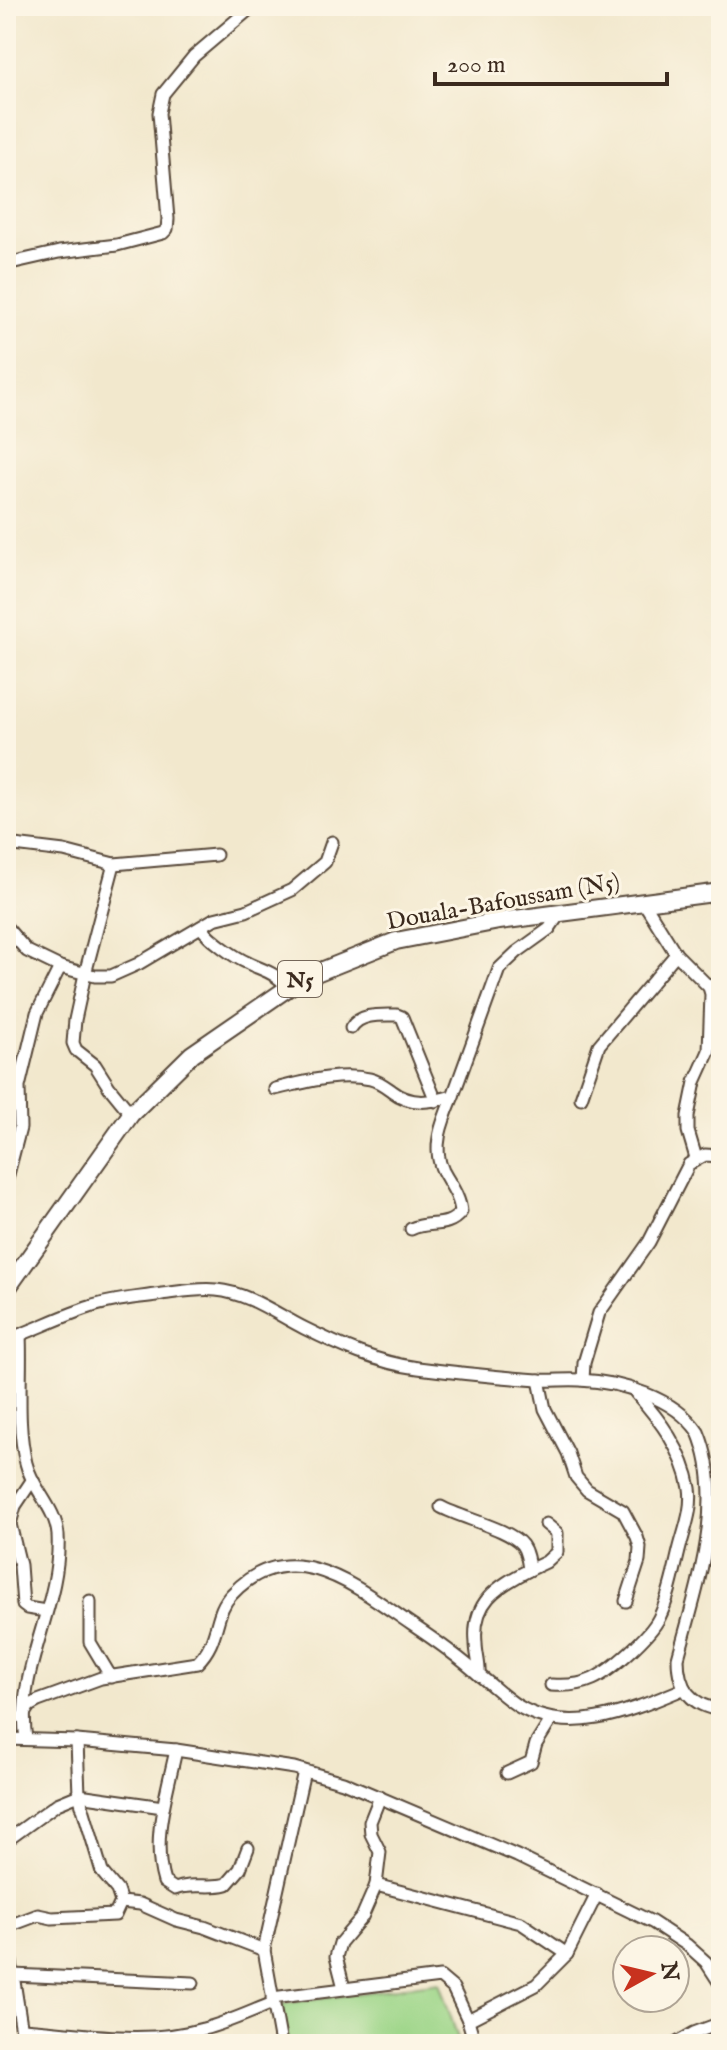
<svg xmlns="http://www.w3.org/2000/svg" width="727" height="2050" font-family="'IM FELL English',serif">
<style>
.green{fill:#9ed689;stroke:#6c8054;stroke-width:2}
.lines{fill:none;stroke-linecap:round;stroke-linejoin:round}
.minor-casing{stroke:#564638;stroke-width:15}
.highway-casing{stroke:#564638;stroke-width:20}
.minor{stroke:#fff;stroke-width:11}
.highway{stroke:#fff;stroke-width:16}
.labels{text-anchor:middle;stroke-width:6;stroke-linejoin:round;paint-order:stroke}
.shield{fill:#fcf5e5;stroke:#75675a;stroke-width:2}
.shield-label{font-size:22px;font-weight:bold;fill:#3b2a1e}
.street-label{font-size:24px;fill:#3b2a1e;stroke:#fcf5e5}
</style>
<rect width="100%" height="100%" fill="#fcf5e5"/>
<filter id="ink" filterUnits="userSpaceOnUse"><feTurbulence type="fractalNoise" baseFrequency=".0125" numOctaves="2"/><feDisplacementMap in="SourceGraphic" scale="16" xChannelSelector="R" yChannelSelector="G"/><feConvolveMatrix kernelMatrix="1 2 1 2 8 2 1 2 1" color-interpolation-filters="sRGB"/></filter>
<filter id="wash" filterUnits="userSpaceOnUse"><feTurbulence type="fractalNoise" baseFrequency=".006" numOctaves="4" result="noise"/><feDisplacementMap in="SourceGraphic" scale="32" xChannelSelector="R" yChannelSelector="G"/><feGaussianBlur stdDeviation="1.8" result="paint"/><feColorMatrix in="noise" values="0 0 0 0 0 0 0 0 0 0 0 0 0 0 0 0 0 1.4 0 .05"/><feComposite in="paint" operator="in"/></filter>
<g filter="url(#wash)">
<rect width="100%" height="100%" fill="#f2e8cd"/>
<path class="green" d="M 439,1982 L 460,2044 L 289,2044 L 282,2004 Z"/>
</g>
<g filter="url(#ink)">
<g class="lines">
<defs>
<g id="minor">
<path d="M 6,264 L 59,252 L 117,245 L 163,233 L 167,229 L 168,219 L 159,113 L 163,94 L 194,56 L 253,6"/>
<path d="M 6,844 L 64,851 L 114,864 L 216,855"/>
<path d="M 114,864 L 85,974 L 75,1020 L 73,1043 L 76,1050 L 95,1065 L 109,1087 L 131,1114"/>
<path d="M 643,901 L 676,954 L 709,987 L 711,994 L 709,1051 L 695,1082 L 688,1116 L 688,1131 L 696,1158"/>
<path d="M 6,927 L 27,951 L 60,967 L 95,976 L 111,976 L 138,964 L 214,919 L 246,911 L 292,890 L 325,862 L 332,842"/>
<path d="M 201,927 C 209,939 234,957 248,963 C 262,970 277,973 287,987"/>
<path d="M 709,987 L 721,984"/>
<path d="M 351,1028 C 360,1013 380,1015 397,1015 L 402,1017 L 436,1101"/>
<path d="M 275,1089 C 305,1082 339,1072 370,1079 C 379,1081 385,1086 392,1091 C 411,1106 431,1102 453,1096 L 499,969 L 517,952 L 549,929 L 560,913"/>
<path d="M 581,1098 L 599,1045 L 676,954"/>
<path d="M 6,1182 L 20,1128 L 19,1087 L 37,1013 L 60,967"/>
<path d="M 411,1229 C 429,1220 447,1230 461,1212 C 460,1197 450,1184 443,1171 C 431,1147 443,1120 453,1096"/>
<path d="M 20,1335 C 22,1377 16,1423 26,1463 C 32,1489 56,1508 58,1535 C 62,1605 15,1669 26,1739"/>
<path d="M 6,1340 C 35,1330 62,1316 90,1307 C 113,1299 138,1298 162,1294 C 179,1292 198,1288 216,1290 C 249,1293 276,1314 304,1328 C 340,1346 378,1363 418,1368 C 457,1373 498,1377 538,1380 C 552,1381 566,1379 580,1380 C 621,1382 674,1397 698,1432 C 727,1501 697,1587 678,1658 C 678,1687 690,1706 721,1710"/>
<path d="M 539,1380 L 545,1409 L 568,1453 L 576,1477 L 587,1490 L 623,1511 L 637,1537 L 640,1547 L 639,1561 L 626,1601"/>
<path d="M 583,1380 L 584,1363 L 599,1313 L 649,1242 L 689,1164 L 705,1155 L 721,1156"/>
<path d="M 31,1482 L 15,1506 L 10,1524 L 20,1565 L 23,1605 L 27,1608 L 46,1611"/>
<path d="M 441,1507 C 461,1518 510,1529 522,1545 C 527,1552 528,1561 529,1570 C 496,1587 472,1602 476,1643 C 476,1654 480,1664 479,1675 C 492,1685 505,1698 518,1706 C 571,1738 632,1710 683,1689"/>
<path d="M 529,1570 L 546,1562 L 557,1552 L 557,1533 L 546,1524"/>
<path d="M 90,1601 L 90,1642 L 111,1677"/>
<path d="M 551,1685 C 564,1686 580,1685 593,1679 C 612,1670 650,1636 659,1618 C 670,1596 674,1570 680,1547 C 685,1528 693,1508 690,1488 C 683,1450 660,1420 636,1393"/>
<path d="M 22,1717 L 29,1706 L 38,1701 L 101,1678 L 197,1663 C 221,1640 213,1613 232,1594 C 291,1531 358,1588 411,1624 C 435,1640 458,1656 479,1675"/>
<path d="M 6,1739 L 77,1741 L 176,1750 L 294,1768 L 343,1782 L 517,1856 L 652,1922 L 687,1945 L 706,1962 L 721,1985"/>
<path d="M 77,1741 L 79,1795 L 102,1872 L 117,1890 L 121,1902 L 140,1904 L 176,1920 L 204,1927 L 264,1950"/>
<path d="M 176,1750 C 167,1793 151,1839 164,1882 L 175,1889 C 192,1882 209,1889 227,1884 L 240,1869 L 248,1848"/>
<path d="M 507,1773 L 531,1762 L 536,1744 L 551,1720"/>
<path d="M 6,1841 L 57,1804 L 79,1795 L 163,1807"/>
<path d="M 376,1885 L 521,1923 L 567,1954"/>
<path d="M 6,1927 L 38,1915 L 52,1918 L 115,1915 L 121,1902"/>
<path d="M 6,1931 L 24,2044"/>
<path d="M 13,1975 L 193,1983"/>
<path d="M 344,1988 L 336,1957 L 340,1943 L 362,1917 L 376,1885 L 380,1852 L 371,1834 L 370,1822 L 380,1797"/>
<path d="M 272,1998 L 440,1977 L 453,1988 L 468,2020"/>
<path d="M 22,2029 C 80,2033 146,2046 203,2029 C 227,2023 250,2012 273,2003"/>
<path d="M 281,2044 L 264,1950 L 304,1771"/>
<path d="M 475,2044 L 468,2020 L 536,1985 L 567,1954 L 597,1894"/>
<path d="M 675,2044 L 694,2033 L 721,2023"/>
</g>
<path id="highway" d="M 6,1290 L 131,1114 L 192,1054 L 301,979 L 396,941 L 499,921 L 721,892"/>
</defs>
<use href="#minor" class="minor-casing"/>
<use href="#highway" class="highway-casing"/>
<use href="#minor" class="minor"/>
<use href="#highway" class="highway"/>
</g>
</g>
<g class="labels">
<rect class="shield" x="278" y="961" width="44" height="36" rx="6"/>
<g class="shield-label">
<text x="300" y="987">N5</text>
</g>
<g class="street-label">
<text transform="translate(503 901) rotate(-10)" y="8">Douala-Bafoussam (N5)</text>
</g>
</g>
<rect width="727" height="2050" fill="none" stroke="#fcf5e5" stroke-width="32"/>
<g transform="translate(651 1974) rotate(82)"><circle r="38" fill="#fcf5e5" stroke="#afa495" stroke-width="2"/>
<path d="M0-6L14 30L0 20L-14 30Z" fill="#c8321e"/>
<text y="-12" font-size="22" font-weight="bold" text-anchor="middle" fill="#3b2a1e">N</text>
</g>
<path d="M435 72v12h232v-12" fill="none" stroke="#3b2a1e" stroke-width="4"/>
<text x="447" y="72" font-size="24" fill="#3b2a1e" stroke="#fcf5e5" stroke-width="6" paint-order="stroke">200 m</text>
</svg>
